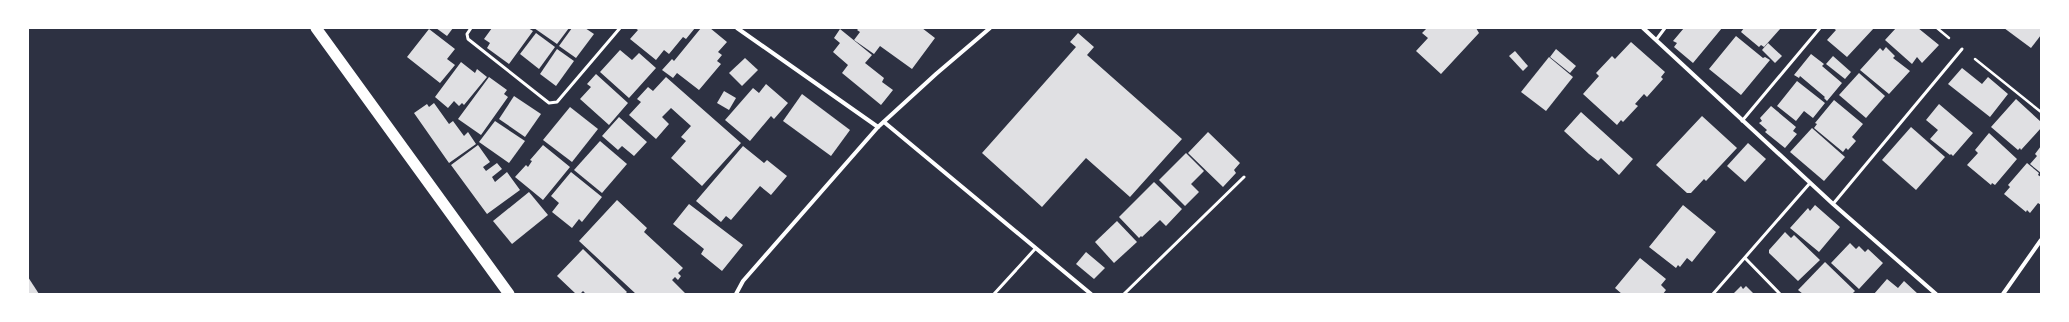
<svg xmlns="http://www.w3.org/2000/svg" width="2069" height="322" font-family="Manrope,sans-serif">
<style>
.building{fill:#e0e0e3}
.lines{fill:none;stroke-linecap:round;stroke-linejoin:round}
.path{stroke:#fff;stroke-width:2.5}
.service{stroke:#fff;stroke-width:3}
.minor{stroke:#fff;stroke-width:4}
.trunk{stroke:#fff;stroke-width:11}
</style>
<rect width="100%" height="100%" fill="#2d3142"/>
<g class="building">
<path d="M 436,28 L 453,28 L 447,36 Z"/>
<path d="M 492,28 L 528,28 L 533,31 L 509,64 L 487,48 L 490,43 L 484,39 Z"/>
<path d="M 534,28 L 569,28 L 557,44 Z"/>
<path d="M 572,28 L 585,28 L 594,34 L 576,58 L 559,46 Z"/>
<path d="M 635,28 L 695,28 L 686,39 L 683,37 L 669,54 L 664,50 L 656,60 L 630,39 L 638,30 Z"/>
<path d="M 701,28 L 710,28 L 727,42 L 718,52 L 722,55 L 717,61 L 721,64 L 699,90 L 677,73 L 673,78 L 662,70 L 672,59 L 674,61 Z"/>
<path d="M 859,28 L 922,28 L 935,38 L 912,69 L 880,46 L 874,54 L 854,40 L 860,32 L 857,30 Z"/>
<path d="M 1427,28 L 1476,28 L 1479,33 L 1441,74 L 1416,51 L 1428,38 L 1422,33 Z"/>
<path d="M 1684,28 L 1722,28 L 1693,63 L 1674,47 L 1677,43 L 1673,41 Z"/>
<path d="M 1744,28 L 1781,28 L 1764,47 L 1761,45 L 1759,47 L 1741,32 Z"/>
<path d="M 1833,28 L 1874,28 L 1847,57 L 1827,40 L 1836,30 Z"/>
<path d="M 1896,28 L 1918,28 L 1939,45 L 1922,63 L 1917,57 L 1912,64 L 1885,40 Z"/>
<path d="M 2004,28 L 2041,28 L 2041,35 L 2031,48 Z"/>
<path d="M 429,29 L 455,49 L 447,59 L 455,65 L 440,83 L 407,57 Z"/>
<path d="M 840,29 L 872,55 L 865,63 L 884,78 L 882,82 L 893,90 L 881,105 L 842,73 L 848,65 L 833,52 L 840,43 L 834,38 Z"/>
<path d="M 536,33 L 555,47 L 539,69 L 520,54 Z"/>
<path d="M 1078,33 L 1094,47 L 1087,55 L 1182,139 L 1130,197 L 1086,158 L 1042,207 L 982,153 L 1076,47 L 1070,42 Z"/>
<path d="M 1736,36 L 1763,58 L 1765,57 L 1770,60 L 1741,95 L 1709,69 Z"/>
<path d="M 1631,42 L 1665,72 L 1661,77 L 1663,79 L 1647,97 L 1644,94 L 1635,104 L 1638,106 L 1623,122 L 1621,120 L 1617,125 L 1583,94 L 1599,76 L 1596,73 L 1612,56 L 1615,59 Z"/>
<path d="M 1768,43 L 1782,56 L 1775,63 L 1762,50 Z"/>
<path d="M 1886,47 L 1895,56 L 1893,58 L 1910,71 L 1889,94 L 1860,70 L 1880,48 L 1883,51 Z"/>
<path d="M 557,49 L 574,61 L 556,86 L 540,74 Z"/>
<path d="M 1556,49 L 1576,66 L 1570,73 L 1550,57 Z"/>
<path d="M 620,50 L 632,60 L 639,53 L 656,68 L 629,98 L 600,72 Z"/>
<path d="M 1515,51 L 1528,66 L 1523,71 L 1509,56 Z"/>
<path d="M 1811,54 L 1824,64 L 1822,66 L 1842,83 L 1827,101 L 1824,98 L 1825,97 L 1800,76 L 1799,78 L 1794,75 Z"/>
<path d="M 1833,56 L 1851,72 L 1845,79 L 1826,64 Z"/>
<path d="M 1549,57 L 1573,77 L 1546,111 L 1521,92 Z"/>
<path d="M 745,58 L 758,70 L 742,86 L 729,73 Z"/>
<path d="M 461,62 L 475,73 L 477,69 L 487,77 L 464,105 L 462,103 L 459,106 L 454,101 L 448,108 L 435,97 Z"/>
<path d="M 1962,68 L 1982,84 L 1988,77 L 2008,94 L 1990,117 L 1948,84 Z"/>
<path d="M 1859,73 L 1885,96 L 1866,118 L 1839,95 Z"/>
<path d="M 596,74 L 628,103 L 609,125 L 580,99 L 591,87 L 587,84 Z"/>
<path d="M 489,77 L 507,90 L 504,94 L 508,97 L 481,135 L 458,119 Z"/>
<path d="M 666,77 L 741,143 L 702,186 L 671,158 L 686,141 L 681,137 L 691,126 L 671,108 L 662,117 L 669,124 L 656,139 L 629,115 L 641,102 L 637,99 L 648,87 L 653,91 Z"/>
<path d="M 1797,81 L 1825,103 L 1813,118 L 1804,111 L 1796,121 L 1777,106 Z"/>
<path d="M 766,84 L 788,103 L 774,119 L 771,116 L 750,141 L 725,120 L 753,88 L 759,93 Z"/>
<path d="M 724,91 L 736,98 L 729,110 L 717,103 Z"/>
<path d="M 802,94 L 850,130 L 831,156 L 783,121 Z"/>
<path d="M 514,96 L 541,114 L 525,137 L 499,119 Z"/>
<path d="M 2016,99 L 2041,122 L 2041,128 L 2021,150 L 2020,148 L 2018,150 L 1991,127 Z"/>
<path d="M 1834,100 L 1863,124 L 1852,137 L 1856,141 L 1848,150 L 1846,148 L 1843,152 L 1814,128 L 1817,124 L 1815,123 Z"/>
<path d="M 434,103 L 449,124 L 453,121 L 464,136 L 468,132 L 476,144 L 449,163 L 414,113 L 427,104 L 429,107 Z"/>
<path d="M 1939,104 L 1973,133 L 1953,156 L 1951,154 L 1950,155 L 1930,139 L 1938,130 L 1926,120 Z"/>
<path d="M 1771,106 L 1796,127 L 1793,131 L 1797,134 L 1785,148 L 1765,132 L 1767,130 L 1759,123 L 1762,121 L 1760,118 Z"/>
<path d="M 570,107 L 598,129 L 572,162 L 543,140 Z"/>
<path d="M 1581,112 L 1633,159 L 1619,175 L 1601,158 L 1598,161 L 1589,154 L 1564,131 Z"/>
<path d="M 1702,116 L 1737,148 L 1706,181 L 1704,179 L 1691,193 L 1687,193 L 1656,165 Z"/>
<path d="M 619,117 L 647,142 L 634,156 L 622,146 L 618,150 L 602,136 Z"/>
<path d="M 495,121 L 525,141 L 509,163 L 479,142 Z"/>
<path d="M 1911,127 L 1945,157 L 1916,190 L 1882,160 Z"/>
<path d="M 1812,128 L 1845,157 L 1824,181 L 1790,152 Z"/>
<path d="M 1208,132 L 1240,163 L 1234,170 L 1236,173 L 1223,187 L 1188,153 Z"/>
<path d="M 1989,133 L 2017,159 L 1995,185 L 1992,183 L 1991,185 L 1967,165 L 1978,153 L 1975,150 Z"/>
<path d="M 600,141 L 627,164 L 602,193 L 574,170 Z"/>
<path d="M 1748,143 L 1766,159 L 1745,182 L 1727,166 Z"/>
<path d="M 478,145 L 490,162 L 483,167 L 486,171 L 497,163 L 502,169 L 492,177 L 495,182 L 507,172 L 520,190 L 487,214 L 451,165 Z"/>
<path d="M 543,145 L 570,167 L 543,200 L 515,177 L 526,165 L 528,167 L 532,161 L 530,160 Z"/>
<path d="M 743,146 L 764,163 L 767,160 L 787,176 L 771,195 L 760,186 L 731,220 L 726,216 L 721,222 L 696,201 Z"/>
<path d="M 2041,146 L 2041,173 L 2030,164 L 2037,156 L 2035,154 Z"/>
<path d="M 1186,153 L 1204,171 L 1191,184 L 1199,192 L 1185,206 L 1159,180 Z"/>
<path d="M 2027,163 L 2039,173 L 2038,175 L 2041,177 L 2041,205 L 2038,203 L 2030,213 L 2027,210 L 2026,212 L 2004,194 L 2010,187 L 2008,185 Z"/>
<path d="M 571,172 L 602,197 L 582,222 L 579,219 L 572,228 L 552,212 L 559,203 L 551,196 Z"/>
<path d="M 1154,182 L 1182,209 L 1166,226 L 1160,220 L 1142,237 L 1141,236 L 1139,238 L 1119,217 Z"/>
<path d="M 529,192 L 548,215 L 512,244 L 493,221 Z"/>
<path d="M 617,200 L 647,228 L 644,232 L 683,268 L 678,273 L 681,276 L 678,280 L 675,277 L 672,280 L 686,294 L 636,294 L 579,241 Z"/>
<path d="M 689,204 L 743,245 L 722,271 L 701,254 L 704,249 L 673,224 Z"/>
<path d="M 1683,205 L 1716,232 L 1692,262 L 1687,258 L 1680,267 L 1678,265 L 1676,268 L 1649,247 Z"/>
<path d="M 1815,205 L 1840,227 L 1819,252 L 1790,228 L 1808,208 L 1810,211 Z"/>
<path d="M 1117,221 L 1137,242 L 1114,263 L 1095,242 Z"/>
<path d="M 1785,232 L 1791,238 L 1794,235 L 1820,260 L 1798,281 L 1769,253 L 1769,250 Z"/>
<path d="M 1850,243 L 1856,249 L 1859,246 L 1865,252 L 1868,249 L 1883,263 L 1859,289 L 1831,263 Z"/>
<path d="M 583,249 L 627,292 L 625,294 L 586,294 L 583,291 L 580,294 L 576,294 L 557,276 Z"/>
<path d="M 1086,252 L 1105,268 L 1094,279 L 1076,264 Z"/>
<path d="M 1640,258 L 1666,279 L 1661,285 L 1666,290 L 1663,294 L 1622,294 L 1615,288 Z"/>
<path d="M 1825,262 L 1855,291 L 1852,294 L 1803,294 L 1798,290 Z"/>
<path d="M 28,277 L 39,294 L 28,294 Z"/>
<path d="M 1887,279 L 1898,288 L 1904,281 L 1918,294 L 1874,294 Z"/>
<path d="M 1741,286 L 1743,289 L 1746,286 L 1754,294 L 1733,294 Z"/>
</g>
<g class="lines">
<g class="path">
<path d="M 1937,28 L 1949,38"/>
<path d="M 1975,59 L 2041,112"/>
</g>
<g class="service">
<path d="M 471,28 L 467,34 L 468,39 L 549,103 L 557,102 L 620,28"/>
<path d="M 1656,40 L 1665,28"/>
<path d="M 1742,121 L 1820,28"/>
<path d="M 1833,204 L 1962,49"/>
<path d="M 1745,258 L 1780,294"/>
<path d="M 994,294 L 1035,249"/>
<path d="M 1124,294 L 1244,177"/>
<path d="M 1713,294 L 1810,183"/>
</g>
<g class="minor">
<path d="M 737,28 L 878,127"/>
<path d="M 1643,28 L 1833,204 L 1936,294"/>
<path d="M 884,122 L 1091,294"/>
<path d="M 736,294 L 743,281 L 878,127 L 936,74 L 990,28"/>
<path d="M 2003,294 L 2041,240"/>
</g>
<path class="trunk" d="M 316,28 L 509,294"/>
</g>
<rect width="2069" height="322" fill="none" stroke="#ffffff" stroke-width="58"/>
</svg>
